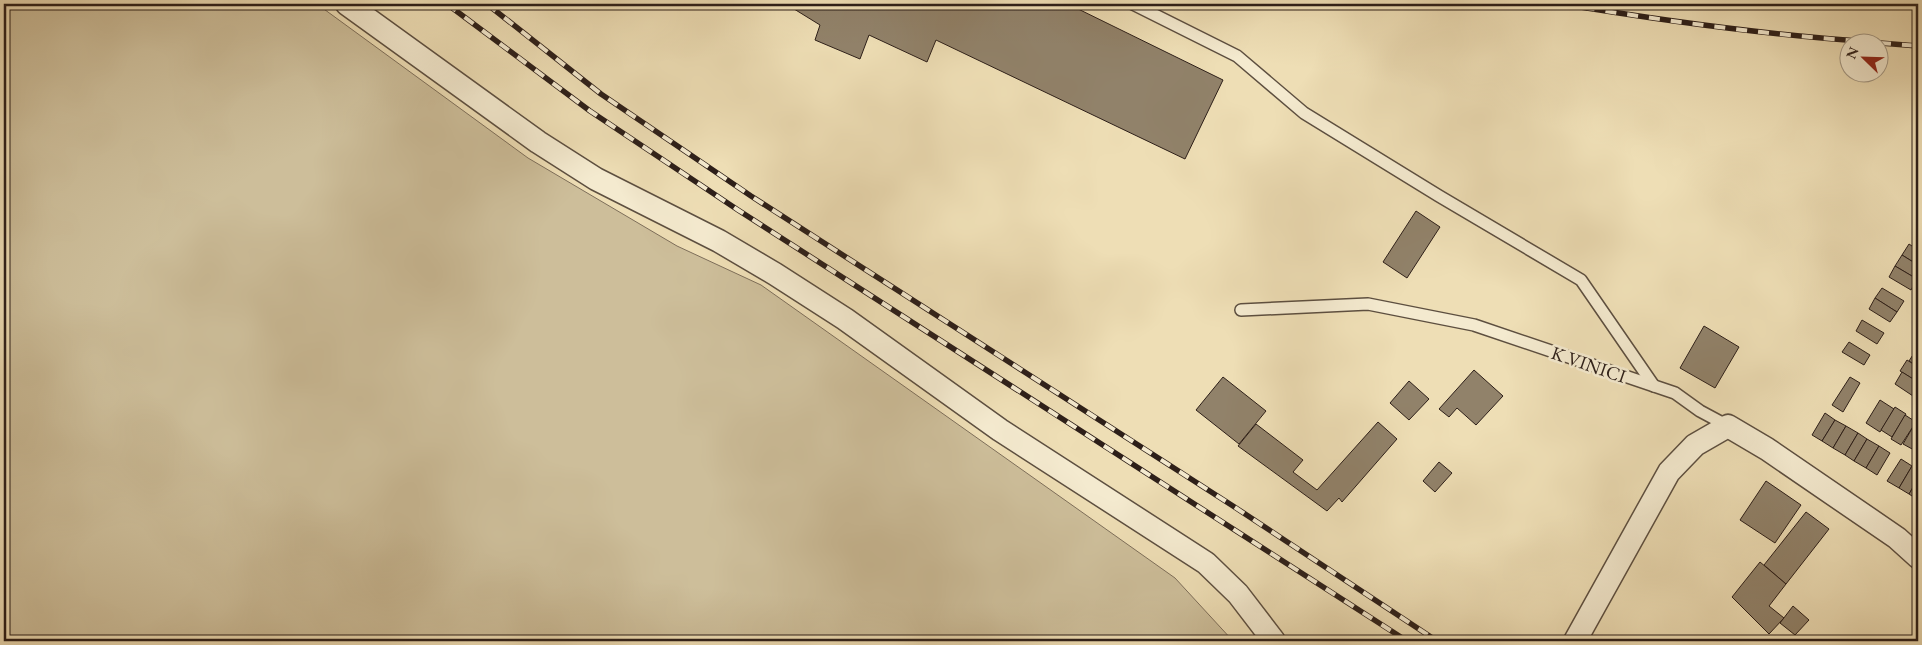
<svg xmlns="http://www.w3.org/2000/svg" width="1922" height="645" font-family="'EB Garamond',serif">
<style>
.green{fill:#cdbe9a;stroke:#7d6e5a}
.building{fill:#91826a;stroke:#2d1f19}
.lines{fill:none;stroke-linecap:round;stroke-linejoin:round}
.service-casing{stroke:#5d4f40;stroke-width:14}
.minor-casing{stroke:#5d4f40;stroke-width:25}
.service{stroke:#f4eacf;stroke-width:11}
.minor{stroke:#f4eacf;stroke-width:22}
.rail-casing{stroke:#2d1f19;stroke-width:5.5}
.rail{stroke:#f4eacf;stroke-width:4;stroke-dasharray:11;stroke-linecap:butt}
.labels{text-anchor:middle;stroke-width:5;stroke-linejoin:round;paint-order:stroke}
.street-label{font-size:19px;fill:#2d1f19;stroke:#f4eacf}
</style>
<rect width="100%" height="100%" fill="#eedeb5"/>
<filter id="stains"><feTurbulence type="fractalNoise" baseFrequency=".004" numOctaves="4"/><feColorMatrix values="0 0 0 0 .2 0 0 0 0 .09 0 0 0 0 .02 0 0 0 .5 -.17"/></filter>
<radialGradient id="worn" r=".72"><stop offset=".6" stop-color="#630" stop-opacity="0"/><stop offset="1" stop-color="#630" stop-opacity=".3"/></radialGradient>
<path class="green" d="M 4,4 L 317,4 L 528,158 L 677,246 L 761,285 L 1175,578 L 1233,641 L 4,641 Z"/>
<g class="building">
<path d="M 786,4 L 1068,4 L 1223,80 L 1185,159 L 936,40 L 927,62 L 869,35 L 860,59 L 815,40 L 820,25 Z"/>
<path d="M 1416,211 L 1440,227 L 1407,278 L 1383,262 Z"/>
<path d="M 1909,244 L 1918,250 L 1918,265 L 1902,255 Z"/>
<path d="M 1902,255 L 1918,265 L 1917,279 L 1895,266 Z"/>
<path d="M 1895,266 L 1917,279 L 1911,290 L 1889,277 Z"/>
<path d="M 1882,288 L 1904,301 L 1897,312 L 1875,298 Z"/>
<path d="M 1875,298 L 1897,312 L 1890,322 L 1869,309 Z"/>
<path d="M 1862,320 L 1884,333 L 1877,344 L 1856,331 Z"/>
<path d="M 1704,326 L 1739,347 L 1715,388 L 1680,368 Z"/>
<path d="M 1849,342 L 1870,355 L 1864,365 L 1842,352 Z"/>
<path d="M 1916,350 L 1918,352 L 1918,367 L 1909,361 Z"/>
<path d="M 1907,360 L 1918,367 L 1918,382 L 1900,371 Z"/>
<path d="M 1474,370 L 1503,396 L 1476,425 L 1457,408 L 1449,417 L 1439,409 Z"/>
<path d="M 1902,372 L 1918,382 L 1916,398 L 1895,384 Z"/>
<path d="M 1223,377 L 1266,411 L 1239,444 L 1196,410 Z"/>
<path d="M 1850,377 L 1860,383 L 1843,412 L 1832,405 Z"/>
<path d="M 1409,381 L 1429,399 L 1409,420 L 1390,403 Z"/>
<path d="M 1880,400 L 1894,409 L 1880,432 L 1866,423 Z"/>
<path d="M 1895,407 L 1906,414 L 1892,437 L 1881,430 Z"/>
<path d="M 1825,413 L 1835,420 L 1822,441 L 1812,435 Z"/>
<path d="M 1905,415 L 1916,422 L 1901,445 L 1891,439 Z"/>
<path d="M 1835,420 L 1846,426 L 1833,448 L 1822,441 Z"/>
<path d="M 1917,420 L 1918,443 L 1914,450 L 1903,444 Z"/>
<path d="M 1378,422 L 1397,439 L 1342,502 L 1339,498 L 1327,511 L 1238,446 L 1256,424 L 1303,460 L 1293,472 L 1317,490 Z"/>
<path d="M 1846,426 L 1858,433 L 1845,455 L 1833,448 Z"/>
<path d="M 1858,433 L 1867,439 L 1854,461 L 1845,455 Z"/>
<path d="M 1867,439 L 1879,446 L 1866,468 L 1854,461 Z"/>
<path d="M 1879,446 L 1890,453 L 1877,475 L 1866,468 Z"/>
<path d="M 1901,459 L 1912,466 L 1899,488 L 1887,481 Z"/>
<path d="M 1439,462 L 1452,473 L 1435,492 L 1423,481 Z"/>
<path d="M 1912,466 L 1918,470 L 1918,479 L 1909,494 L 1899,488 Z"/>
<path d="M 1918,479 L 1918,500 L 1909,494 Z"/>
<path d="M 1766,481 L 1801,505 L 1775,543 L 1740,520 Z"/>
<path d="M 1806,512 L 1829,529 L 1786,584 L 1764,565 Z"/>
<path d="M 1760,562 L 1786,584 L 1769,606 L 1784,618 L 1769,634 L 1732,597 Z"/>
<path d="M 1793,606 L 1809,620 L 1795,635 L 1780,623 Z"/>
</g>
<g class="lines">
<defs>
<g id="service">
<path d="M 1133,4 L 1237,56 L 1304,113 L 1439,196 L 1581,280 L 1654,386"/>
<path d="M 1241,310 L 1368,304 L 1474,325 L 1675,393 L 1700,411 L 1728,426"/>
</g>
<g id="minor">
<path d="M 347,4 L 538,142 L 596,179 L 719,241 L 775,274 L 845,319 L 1000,430 L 1206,563 L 1238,594 L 1274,641"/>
<path d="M 1575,641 L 1669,472 L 1695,445 L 1728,426 L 1767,449 L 1897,538 L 1918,557"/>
</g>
</defs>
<use href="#service" class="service-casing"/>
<use href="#minor" class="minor-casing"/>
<use href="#service" class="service"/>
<use href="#minor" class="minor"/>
<defs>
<g id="rail">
<path d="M 447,4 L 590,111 L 738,210 L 1407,641"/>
<path d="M 487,4 L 601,94 L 751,196 L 1233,506 L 1437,641"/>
<path d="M 1562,4 C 1665,21 1768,35 1872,42"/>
<path d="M 1880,43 L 1918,46"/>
</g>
</defs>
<use href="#rail" class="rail-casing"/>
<use href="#rail" class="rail"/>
</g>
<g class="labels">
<g class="street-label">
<text transform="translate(1589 364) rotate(19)" y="7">K VINICI</text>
</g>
</g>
<rect width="1922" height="645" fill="none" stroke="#eedeb5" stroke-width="20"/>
<rect x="5" y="5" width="1912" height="635" fill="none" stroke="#2d1f19" stroke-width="2.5"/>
<rect x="10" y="10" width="1902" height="625" fill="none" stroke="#2d1f19"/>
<g transform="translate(1864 58) rotate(293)"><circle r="24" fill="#f4eacf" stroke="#a49986"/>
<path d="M0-4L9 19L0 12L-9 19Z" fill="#8f2418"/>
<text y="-8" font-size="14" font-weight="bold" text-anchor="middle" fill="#2d1f19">N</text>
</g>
<rect width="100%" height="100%" filter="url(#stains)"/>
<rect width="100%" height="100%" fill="url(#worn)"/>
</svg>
